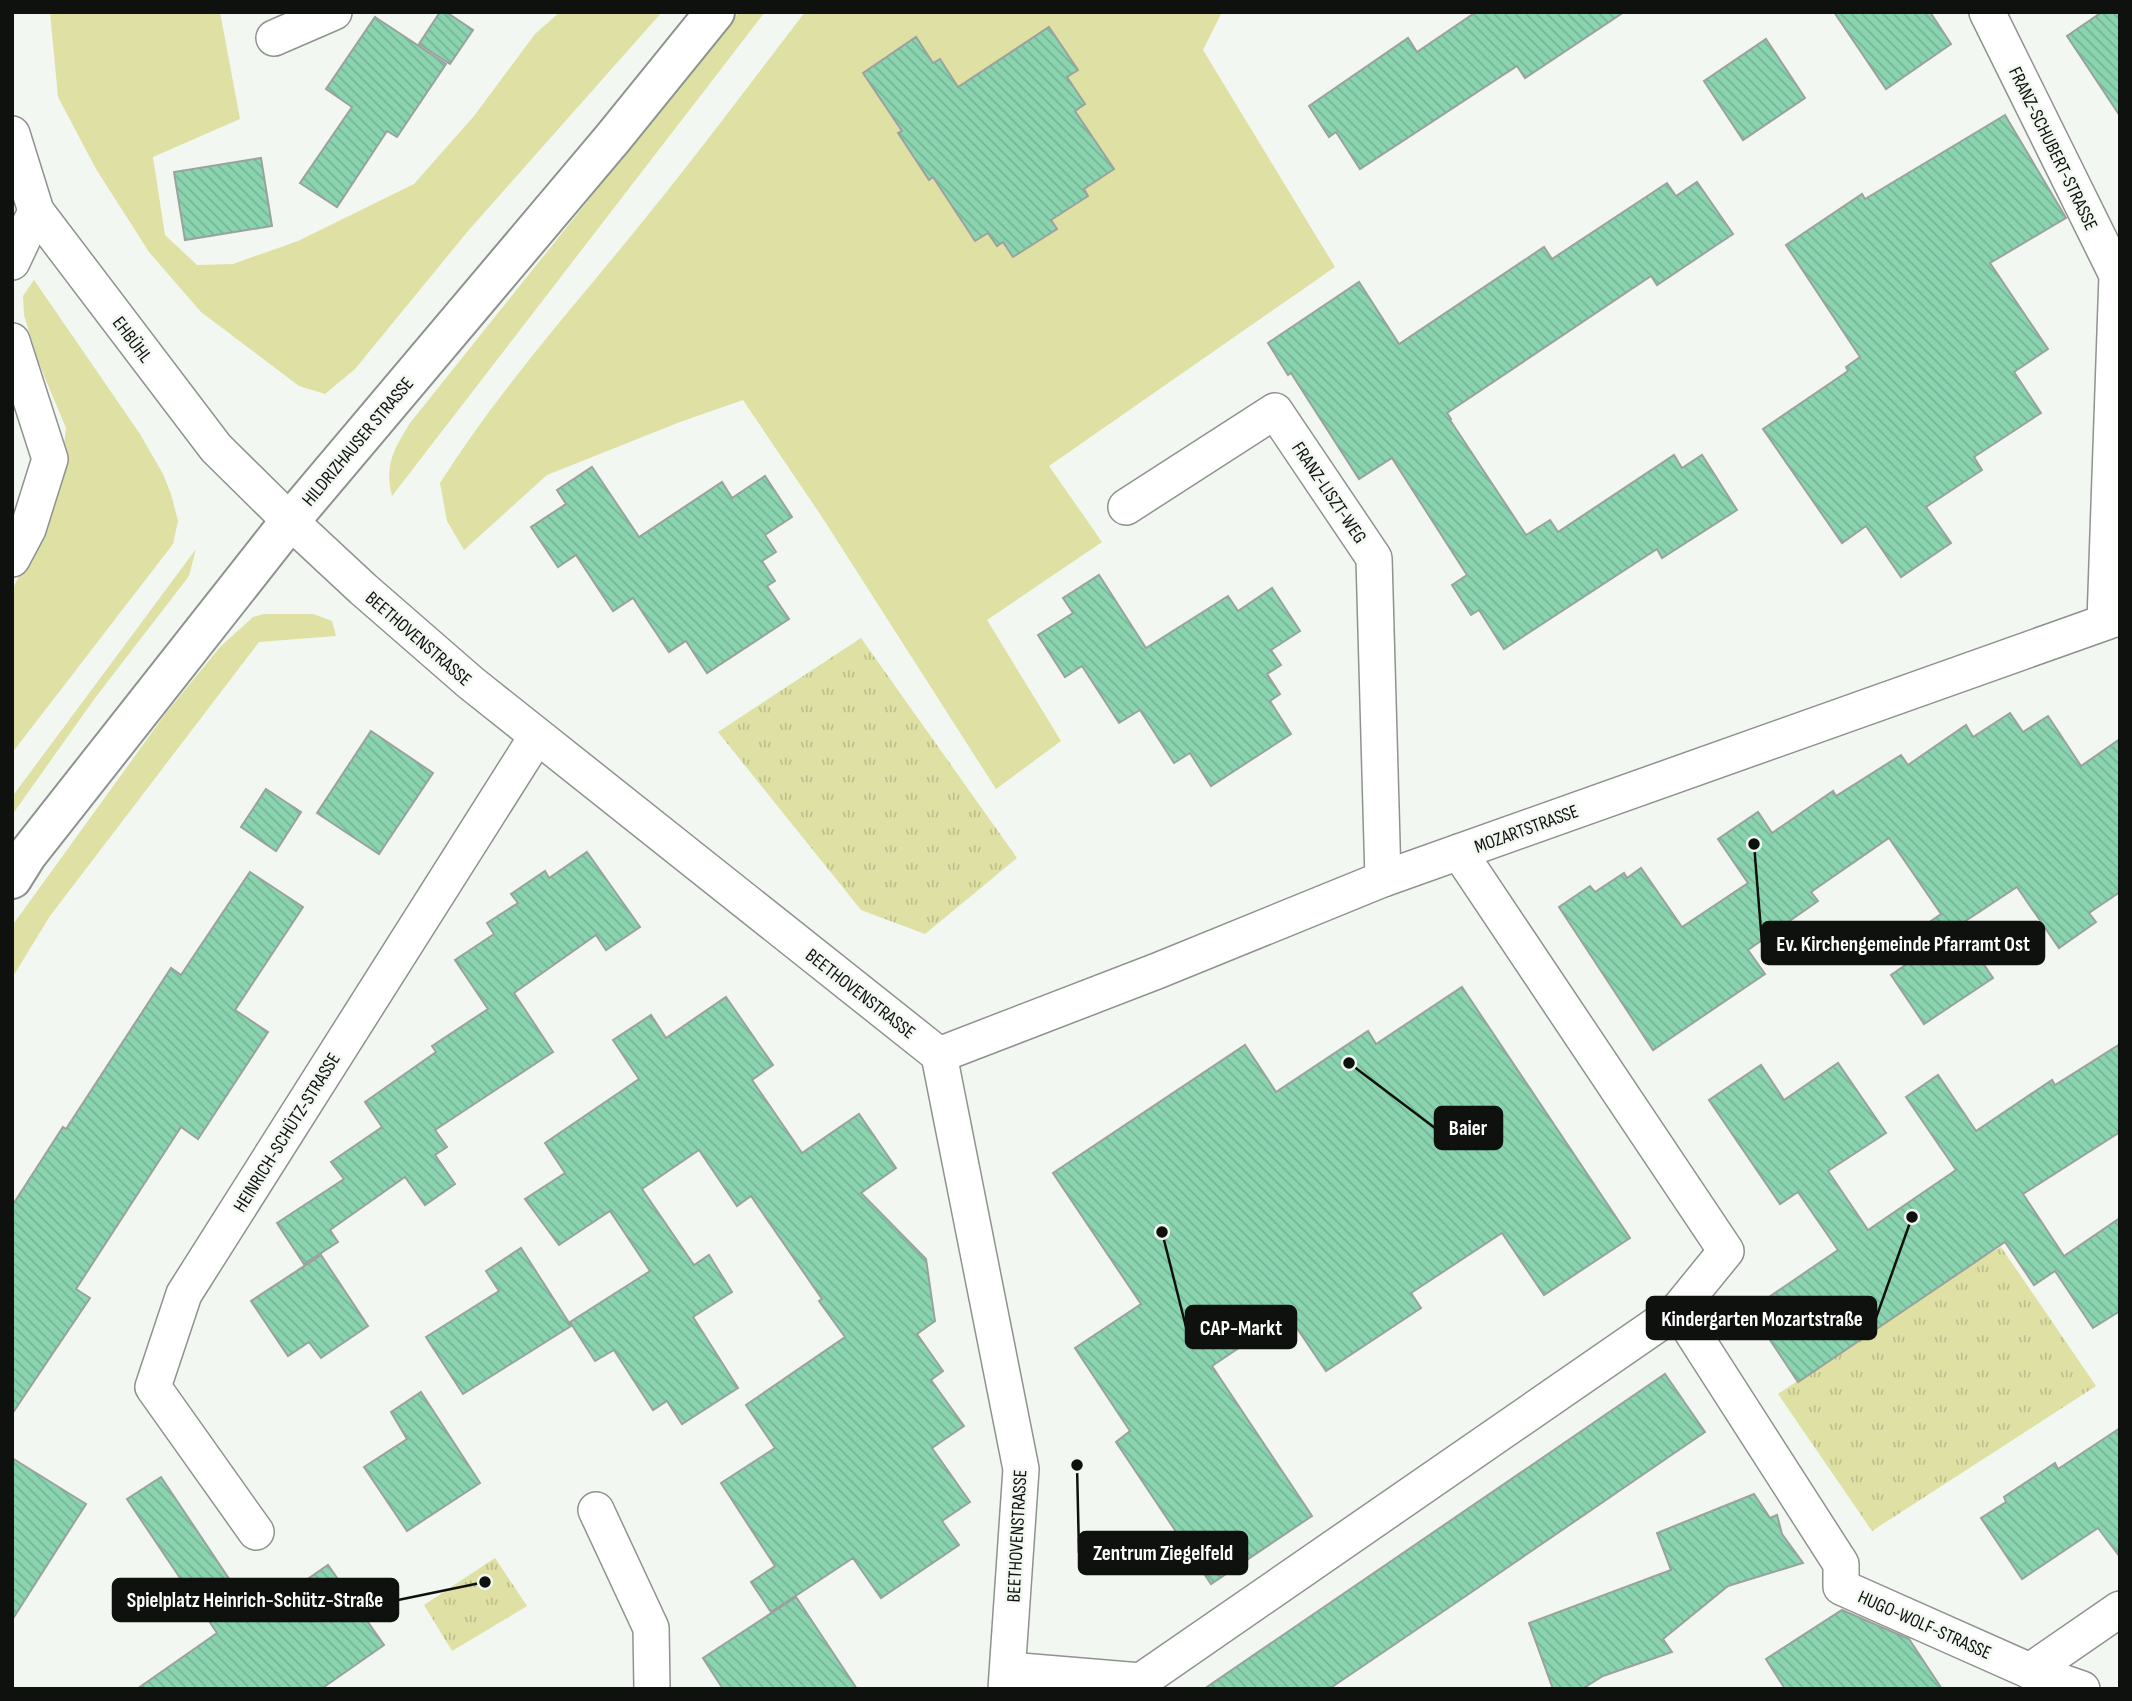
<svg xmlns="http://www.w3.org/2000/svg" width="2132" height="1701" font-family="'Sofia Sans Condensed',sans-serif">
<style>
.grass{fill:#dfe0a4}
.park{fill:url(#park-tufts)}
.building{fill:url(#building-back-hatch);stroke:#9ba29e;stroke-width:2}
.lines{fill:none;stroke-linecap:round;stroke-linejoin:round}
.minor-casing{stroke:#8e938e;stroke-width:38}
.secondary-casing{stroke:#8e938e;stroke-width:42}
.minor{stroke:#fff;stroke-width:35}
.secondary{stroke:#fff;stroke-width:38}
.labels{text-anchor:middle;stroke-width:5;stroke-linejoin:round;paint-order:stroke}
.street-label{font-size:19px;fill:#0f110f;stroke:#f2f7f1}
.leader{fill:none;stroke:#0f110f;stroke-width:2.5}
.callout-dot{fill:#0f110f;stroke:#f2f7f1;stroke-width:2.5}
.callout{fill:#0f110f;stroke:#0f110f;stroke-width:2.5}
.callout-label{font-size:21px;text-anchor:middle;font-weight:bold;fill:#fff}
</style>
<defs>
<pattern id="park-tufts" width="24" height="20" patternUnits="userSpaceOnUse" patternTransform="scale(1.75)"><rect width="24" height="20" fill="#dfe0a4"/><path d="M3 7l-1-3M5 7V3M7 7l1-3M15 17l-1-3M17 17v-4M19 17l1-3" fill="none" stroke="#bebf8c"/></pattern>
<pattern id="building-back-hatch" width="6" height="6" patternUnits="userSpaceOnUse" patternTransform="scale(1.75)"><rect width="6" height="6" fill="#8ad4b0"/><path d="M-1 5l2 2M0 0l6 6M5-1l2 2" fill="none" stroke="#76b596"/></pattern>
</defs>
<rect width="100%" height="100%" fill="#f2f7f1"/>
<g class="grass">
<path d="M 50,12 L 220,12 L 240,119 L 153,157 L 165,235 L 197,265 L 233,264 L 298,241 L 414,184 L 474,116 L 535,34 L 560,12 L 662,12 L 468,231 L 355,369 L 325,394 L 299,386 L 201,312 L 149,252 L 96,169 L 58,97 Z"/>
<path d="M 739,12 L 765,12 L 392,496 C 384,465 394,449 410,423 Z"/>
<path d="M 805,12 L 1222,12 L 1203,50 L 1335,267 L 1049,466 L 1102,542 L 987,620 L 1061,741 L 996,789 L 822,517 L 743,400 L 680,422 L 547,475 L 464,550 L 447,521 L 440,483 C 497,393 568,313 635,231 C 694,159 749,85 805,12 Z"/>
<path d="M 34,280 L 140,434 L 163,474 L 171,494 L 178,521 L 173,544 L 12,753 L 12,591 L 58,493 L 66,428 L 38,361 L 24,315 L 23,296 Z"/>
<path d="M 196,549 L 189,576 L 95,698 L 12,815 L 12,797 Z"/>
<path d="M 264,614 L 313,614 L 332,621 L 336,636 L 259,642 L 50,916 L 12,978 L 12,926 L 166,713 L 220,647 L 253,617 Z"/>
</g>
<g class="park">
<path d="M 861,638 L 1017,858 L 925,934 L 861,910 L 718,732 Z"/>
<path d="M 2001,1247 L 2096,1386 L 1872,1531 L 1778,1394 L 1970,1265 Z"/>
<path d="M 495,1558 L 527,1606 L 452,1651 L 424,1605 Z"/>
</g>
<g class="building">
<path d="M 440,12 L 446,12 L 473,30 L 450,64 L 419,44 Z"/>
<path d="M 1476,12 L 1624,12 L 1525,78 L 1517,66 L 1360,169 L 1336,132 L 1329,137 L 1309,106 L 1408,38 L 1417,52 Z"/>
<path d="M 1834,12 L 1930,12 L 1951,44 L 1886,89 Z"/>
<path d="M 2102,12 L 2120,12 L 2120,116 L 2067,36 Z"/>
<path d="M 375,17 L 446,64 L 397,137 L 387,131 L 337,207 L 300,183 L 352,107 L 326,89 Z"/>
<path d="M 1049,27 L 1078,70 L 1067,77 L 1085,104 L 1075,111 L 1114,169 L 1084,189 L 1088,196 L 1051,220 L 1057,229 L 1013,257 L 1003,242 L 997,246 L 988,233 L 975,241 L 933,177 L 929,180 L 898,133 L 902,131 L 863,73 L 916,37 L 933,63 L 940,59 L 958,87 Z"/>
<path d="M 1766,39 L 1805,98 L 1743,140 L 1704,81 Z"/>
<path d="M 2005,115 L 2066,218 L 1990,263 L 2048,349 L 2014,372 L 2041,413 L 1974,457 L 1982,470 L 1926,507 L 1951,543 L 1901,577 L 1866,526 L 1842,543 L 1763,429 L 1848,371 L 1846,367 L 1860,357 L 1786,245 L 1862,194 L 1865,199 Z"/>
<path d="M 261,158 L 272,226 L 185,240 L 174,172 Z"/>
<path d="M 1697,182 L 1733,234 L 1657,285 L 1651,276 L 1447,413 L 1451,419 L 1450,420 L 1526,535 L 1550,520 L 1558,532 L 1674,455 L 1682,468 L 1702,455 L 1737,510 L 1662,558 L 1657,549 L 1504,649 L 1479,610 L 1471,615 L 1452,585 L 1467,575 L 1392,458 L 1359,479 L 1291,373 L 1288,375 L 1268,343 L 1359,282 L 1399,344 L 1544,247 L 1552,259 L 1667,183 L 1676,196 Z"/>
<path d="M 592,467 L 639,537 L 722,482 L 732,498 L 765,476 L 792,517 L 765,535 L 776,552 L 762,561 L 775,581 L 767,586 L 789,619 L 707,673 L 686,641 L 669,652 L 633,598 L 613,611 L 576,555 L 558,567 L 531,527 L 566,504 L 557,490 Z"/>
<path d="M 1099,575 L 1146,648 L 1228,596 L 1238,611 L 1272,588 L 1300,631 L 1271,650 L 1281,665 L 1267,674 L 1280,694 L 1270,701 L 1291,734 L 1211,786 L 1190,753 L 1174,763 L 1140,710 L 1119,723 L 1082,666 L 1065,677 L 1038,635 L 1073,613 L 1063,598 Z"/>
<path d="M 2010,713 L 2023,732 L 2048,716 L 2081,766 L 2120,739 L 2120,892 L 2089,913 L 2096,922 L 2059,948 L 2017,887 L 1958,926 L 1993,978 L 1924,1024 L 1891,975 L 1914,959 L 1902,941 L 1941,914 L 1889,838 L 1811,892 L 1818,901 L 1748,950 L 1765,974 L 1653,1050 L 1559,907 L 1590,886 L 1595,892 L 1624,873 L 1627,878 L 1641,868 L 1682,927 L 1748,883 L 1718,839 L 1758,812 L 1772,833 L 1833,791 L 1836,796 L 1901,755 L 1908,765 L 1966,725 L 1973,737 Z"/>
<path d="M 371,731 L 433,773 L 379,854 L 317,813 Z"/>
<path d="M 266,789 L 301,812 L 276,851 L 241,827 Z"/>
<path d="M 587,852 L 640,927 L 606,950 L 596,935 L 514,993 L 553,1052 L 435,1130 L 447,1147 L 435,1155 L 455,1184 L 425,1205 L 405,1177 L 330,1230 L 338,1242 L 304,1264 L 277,1223 L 344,1179 L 331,1162 L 382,1127 L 365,1102 L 436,1052 L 432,1046 L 488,1009 L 455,960 L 494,934 L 487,923 L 518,903 L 511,894 L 545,871 L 549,878 Z"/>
<path d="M 250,872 L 303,907 L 235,1010 L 268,1032 L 198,1139 L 181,1127 L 76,1289 L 90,1298 L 12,1414 L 12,1206 L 63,1127 L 66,1129 L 171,968 L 181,975 Z"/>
<path d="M 1462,987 L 1630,1238 L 1544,1295 L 1502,1233 L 1411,1293 L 1421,1308 L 1326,1371 L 1288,1315 L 1212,1366 L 1312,1516 L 1211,1584 L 1116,1442 L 1130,1431 L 1075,1348 L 1141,1304 L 1053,1173 L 1245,1045 L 1276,1092 L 1368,1031 L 1376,1044 Z"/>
<path d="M 726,997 L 773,1065 L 752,1080 L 802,1153 L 859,1114 L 896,1168 L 861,1193 L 926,1259 L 935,1321 L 917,1334 L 943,1371 L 931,1380 L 964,1426 L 932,1448 L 970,1502 L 942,1521 L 959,1545 L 881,1598 L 853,1558 L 771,1612 L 751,1582 L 775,1566 L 721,1483 L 775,1448 L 746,1405 L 845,1337 L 819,1301 L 822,1299 L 751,1196 L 737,1206 L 699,1150 L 642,1189 L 694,1265 L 709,1255 L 732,1292 L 693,1317 L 738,1388 L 682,1424 L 667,1401 L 653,1410 L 614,1350 L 595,1361 L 570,1322 L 650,1271 L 610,1211 L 559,1245 L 525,1199 L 565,1173 L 545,1143 L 639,1079 L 613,1040 L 651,1015 L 666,1038 Z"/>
<path d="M 2120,1044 L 2120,1132 L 2023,1194 L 2064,1256 L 2120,1218 L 2120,1311 L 2093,1328 L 2055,1271 L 2034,1285 L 2005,1242 L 1798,1382 L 1750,1310 L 1838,1250 L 1798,1192 L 1780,1204 L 1709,1100 L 1761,1065 L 1784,1100 L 1838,1063 L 1886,1133 L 1828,1171 L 1868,1230 L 1956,1170 L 1906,1097 L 1938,1075 L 1976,1131 L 2052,1080 L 2055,1085 Z"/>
<path d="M 521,1248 L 571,1326 L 463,1394 L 426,1337 L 499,1291 L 486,1271 Z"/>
<path d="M 321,1255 L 368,1326 L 321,1358 L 309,1342 L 288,1356 L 251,1301 Z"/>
<path d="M 1665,1374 L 1705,1432 L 1479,1587 L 1329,1689 L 1204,1689 Z"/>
<path d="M 421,1392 L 480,1483 L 407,1531 L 364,1467 L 407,1439 L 391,1412 Z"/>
<path d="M 2120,1428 L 2120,1557 L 2098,1528 L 2022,1579 L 1981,1518 L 2006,1502 L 2004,1497 L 2055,1463 L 2058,1469 Z"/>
<path d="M 12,1458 L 86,1504 L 12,1620 Z"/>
<path d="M 161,1477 L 254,1616 L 328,1565 L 384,1645 L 321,1689 L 137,1689 L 217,1633 L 127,1499 Z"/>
<path d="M 1754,1494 L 1770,1518 L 1777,1515 L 1782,1534 L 1803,1563 L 1728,1586 L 1663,1639 L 1672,1652 L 1603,1676 L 1582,1689 L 1553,1689 L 1529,1623 L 1671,1570 L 1657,1533 Z"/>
<path d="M 796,1597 L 857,1689 L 723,1689 L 703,1658 Z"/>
<path d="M 1842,1610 L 1909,1639 L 1942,1689 L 1785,1689 L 1766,1659 Z"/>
</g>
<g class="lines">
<defs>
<g id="minor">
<path d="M 1987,12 L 2117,275 L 2105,621"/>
<path d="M 274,38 L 334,12"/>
<path d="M 12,134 L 36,211 L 216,448 L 290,521 L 363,589 L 471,683 L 939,1055 L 1021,1469 L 1006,1689"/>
<path d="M 12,262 L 36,211"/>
<path d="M 12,341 L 50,459 L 28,529 L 12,559"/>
<path d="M 1126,507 L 1275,411 L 1374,558 L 1383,879"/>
<path d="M 1459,852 L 1726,1251 L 1678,1310"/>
<path d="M 939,1055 L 1157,971 L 1383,879 L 2120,617"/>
<path d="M 596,1510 L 651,1628 L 652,1689"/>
<path d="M 256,1532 L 153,1387 L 184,1294 L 537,736"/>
<path d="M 1008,1670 L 1141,1681 L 1678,1310 L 1841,1564 L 1841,1587 L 2030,1671 L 2082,1689"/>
<path d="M 2030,1671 L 2120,1609"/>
</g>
<path id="secondary" d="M 12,879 L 27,855 L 290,521 L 613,138 L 715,12"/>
</defs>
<use href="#minor" class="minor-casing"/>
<use href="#secondary" class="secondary-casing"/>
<use href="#minor" class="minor"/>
<use href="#secondary" class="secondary"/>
</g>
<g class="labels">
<g class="street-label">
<text transform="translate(2054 148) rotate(64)" y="7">FRANZ-SCHUBERT-STRASSE</text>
<text transform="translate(133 339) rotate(53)" y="7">EHBÜHL</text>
<text transform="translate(357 441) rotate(-50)" y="7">HILDRIZHAUSER STRASSE</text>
<text transform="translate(1330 492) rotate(56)" y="7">FRANZ-LISZT-WEG</text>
<text transform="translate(419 638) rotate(41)" y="7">BEETHOVENSTRASSE</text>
<text transform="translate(1526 828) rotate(-20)" y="7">MOZARTSTRASSE</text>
<text transform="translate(861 993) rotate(38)" y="7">BEETHOVENSTRASSE</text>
<text transform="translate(286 1132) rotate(-58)" y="7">HEINRICH-SCHÜTZ-STRASSE</text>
<text transform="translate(1016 1536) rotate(-87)" y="7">BEETHOVENSTRASSE</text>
<text transform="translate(1925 1624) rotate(24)" y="7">HUGO-WOLF-STRASSE</text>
</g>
</g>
<path class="leader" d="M1754 844L1762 943M1349 1063L1435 1128M1912 1217L1876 1318M1162 1232L1186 1327M1077 1465L1079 1553M485 1582L398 1600"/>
<g class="callout-dot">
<circle cx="1754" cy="844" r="7"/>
<circle cx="1349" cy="1063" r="7"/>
<circle cx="1912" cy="1217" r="7"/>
<circle cx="1162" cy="1232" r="7"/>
<circle cx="1077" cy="1465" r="7"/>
<circle cx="485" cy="1582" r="7"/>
</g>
<g class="callout">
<rect x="1762" y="922" width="282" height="42" rx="7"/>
<rect x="1435" y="1107" width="67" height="42" rx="7"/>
<rect x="1647" y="1297" width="229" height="42" rx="7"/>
<rect x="1186" y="1306" width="110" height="42" rx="7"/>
<rect x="1079" y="1532" width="168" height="42" rx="7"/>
<rect x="113" y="1579" width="285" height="42" rx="7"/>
</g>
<g class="callout-label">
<text x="1903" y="951">Ev. Kirchengemeinde Pfarramt Ost</text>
<text x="1468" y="1135">Baier</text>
<text x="1762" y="1326">Kindergarten Mozartstraße</text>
<text x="1241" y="1335">CAP-Markt</text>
<text x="1163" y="1560">Zentrum Ziegelfeld</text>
<text x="255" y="1607">Spielplatz Heinrich-Schütz-Straße</text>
</g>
<rect width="2132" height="1701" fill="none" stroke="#0f110f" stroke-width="28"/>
</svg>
